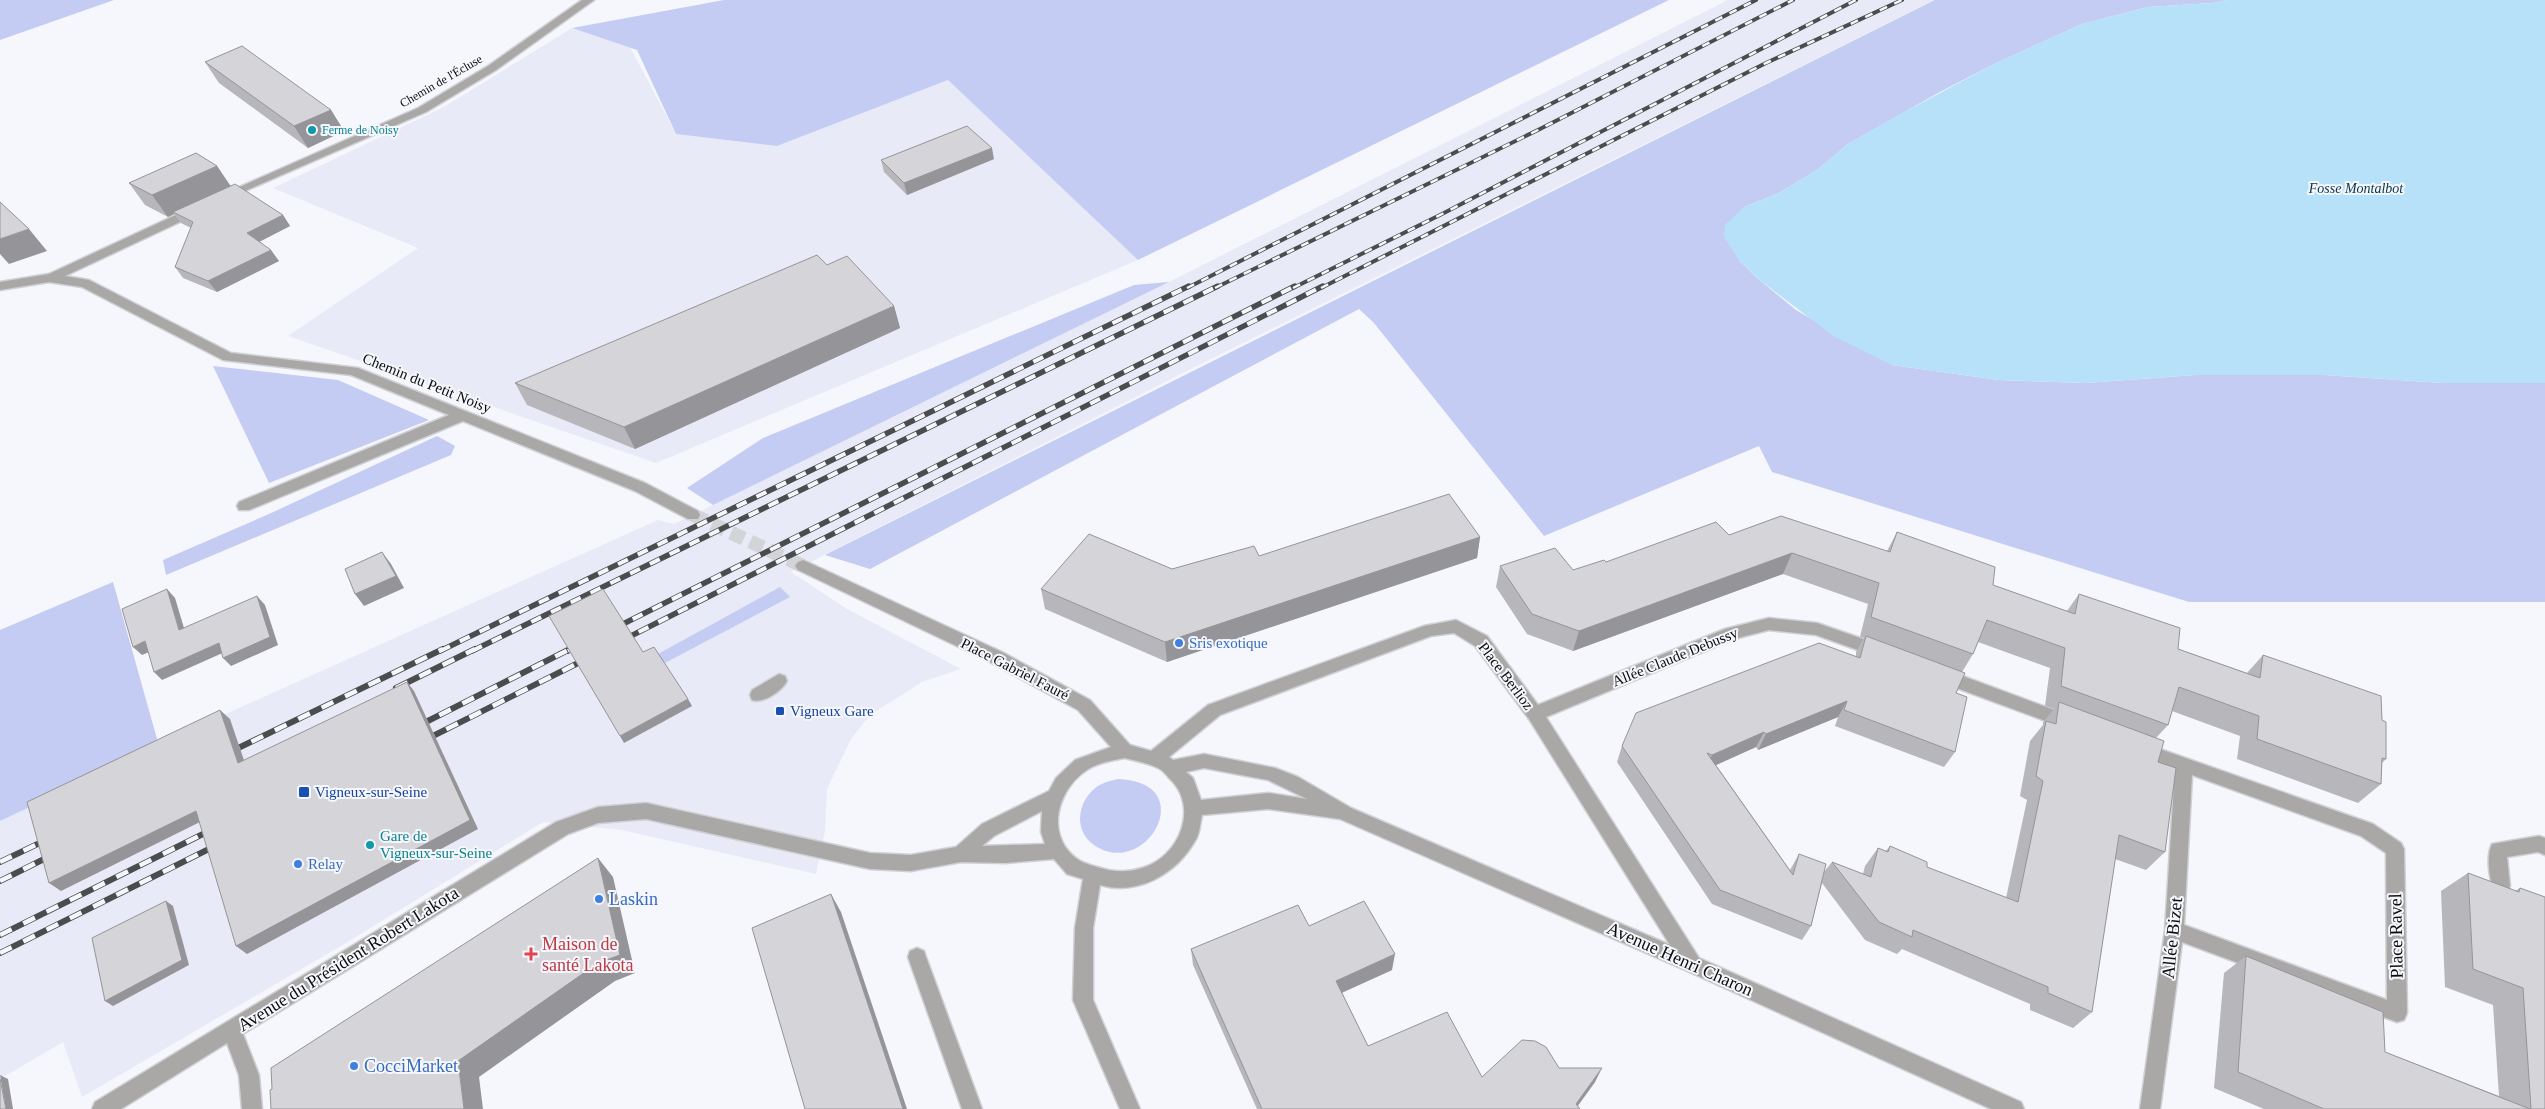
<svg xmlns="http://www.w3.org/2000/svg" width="2545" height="1109" font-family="Georgia,serif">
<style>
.built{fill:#e8eaf7}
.green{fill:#c4ccf4}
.water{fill:#b7e1f8}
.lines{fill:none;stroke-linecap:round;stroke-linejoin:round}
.minor-tunnel{stroke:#d2d4d8;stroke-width:14;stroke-dasharray:14 7;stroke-linecap:butt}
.minor-casing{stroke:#d0d1d6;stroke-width:3}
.minor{fill:#a9a8a6;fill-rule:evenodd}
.rail-far2-casing{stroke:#4b4c4e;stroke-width:4}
.rail-far1-casing{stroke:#4b4c4e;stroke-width:5.5}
.rail-casing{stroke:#4b4c4e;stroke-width:6}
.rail-far2{stroke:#f5f7fc;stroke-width:2.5;stroke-dasharray:8;stroke-linecap:butt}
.rail-far1{stroke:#f5f7fc;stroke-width:4;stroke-dasharray:11;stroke-linecap:butt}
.rail{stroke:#f5f7fc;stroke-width:4.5;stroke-dasharray:13;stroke-linecap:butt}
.wall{fill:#b7b6bb;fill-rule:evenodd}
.shaded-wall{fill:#959498}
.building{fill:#d5d4d9;stroke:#959498}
.culture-dot{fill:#0f9aa8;stroke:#f5f7fc;stroke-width:2}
.shop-dot{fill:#3f7fe0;stroke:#f5f7fc;stroke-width:2}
.transit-dot{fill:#1a4fb4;stroke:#f5f7fc;stroke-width:2}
.health-dot{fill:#e0444e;stroke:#f5f7fc;stroke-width:2}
.labels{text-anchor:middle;stroke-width:4;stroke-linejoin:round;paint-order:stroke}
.far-street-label{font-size:12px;fill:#0b0c0d;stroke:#f5f7fc}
.far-culture-label{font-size:12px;fill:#0d838f;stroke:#f5f7fc;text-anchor:start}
.far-water-label{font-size:14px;font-style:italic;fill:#063448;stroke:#f5f7fc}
.street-label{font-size:15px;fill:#0b0c0d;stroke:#f5f7fc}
.shop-label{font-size:15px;fill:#366cbe;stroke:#f5f7fc;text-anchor:start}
.transit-label{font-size:15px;fill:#164399;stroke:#f5f7fc;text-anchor:start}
.culture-label{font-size:15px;fill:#0d838f;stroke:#f5f7fc;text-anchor:start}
.near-shop-label{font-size:18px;fill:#366cbe;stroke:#f5f7fc;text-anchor:start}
.near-street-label{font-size:18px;fill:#0b0c0d;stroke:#f5f7fc}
.near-health-label{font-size:18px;fill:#be3a42;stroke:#f5f7fc;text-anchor:start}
</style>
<rect width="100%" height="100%" fill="#f5f7fc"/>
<g class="built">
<path d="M 1728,0 L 1935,0 L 1181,374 L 791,572 L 847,609 L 961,669 L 922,682 L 870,715 L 851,739 L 827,789 L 825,831 L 816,874 L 622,830 L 543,822 L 346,943 L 82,1097 L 63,1042 L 0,1079 L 0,820 L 232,711 L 658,520 L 674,524 L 1169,282 Z"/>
<path d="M 572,28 L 630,47 L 676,134 L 777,146 L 948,80 L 1138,260 L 656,463 L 288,336 L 418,248 L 273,188 L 444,107 Z"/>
</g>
<g class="green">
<path d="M 0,0 L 114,0 L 0,40 Z"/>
<path d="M 724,0 L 1669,0 L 1138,260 L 948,80 L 777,146 L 676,134 L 637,50 L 572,28 Z"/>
<path d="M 1935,0 L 2228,0 L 2213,3 L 2148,7 L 2082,24 L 1994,64 L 1938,93 L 1848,144 L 1817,170 L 1779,193 L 1744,207 L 1739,260 L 1757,278 L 1796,310 L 1892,365 L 1999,380 L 2086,383 L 2195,375 L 2325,375 L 2443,383 L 2545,383 L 2545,602 L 2189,602 L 1772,472 L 1759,446 L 1544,536 L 1374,323 L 1359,309 L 870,569 L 825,555 Z"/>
<path d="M 1169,282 L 713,505 L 687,488 L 763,438 L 1134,285 Z"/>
<path d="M 213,366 L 338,380 L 429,420 L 269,483 Z"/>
<path d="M 437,436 L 455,446 L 451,455 L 166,575 L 163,560 L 269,514 Z"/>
<path d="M 113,582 L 159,746 L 0,821 L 0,630 Z"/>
<path d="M 780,587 L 790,597 L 663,664 L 658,654 Z"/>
<path d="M 1118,779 C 1202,782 1146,881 1094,845 C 1074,831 1077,804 1094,789 C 1100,783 1110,781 1118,779 Z"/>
</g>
<path class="water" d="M 2228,0 L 2545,0 L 2545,383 L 2443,383 L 2325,375 L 2195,375 L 2086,383 L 1999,380 L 1892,365 L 1835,337 L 1757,278 L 1739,260 L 1724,237 L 1725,225 L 1744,207 L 1779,193 L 1817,170 L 1848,144 L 1895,117 L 1994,64 L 2082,24 L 2148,7 L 2213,3 Z"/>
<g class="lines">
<path class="minor-tunnel" d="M 693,515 L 803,566"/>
<defs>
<g id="minor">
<path d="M 582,0 L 594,0 L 496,70 L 426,112 L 229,198 L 225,200 L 219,196 L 418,108 L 488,66 Z"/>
<path d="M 195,206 L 201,210 L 199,213 L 65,276 L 89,280 L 231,353 L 358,368 L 645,483 L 698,511 L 700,515 L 698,519 L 688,519 L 635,491 L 463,421 L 249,510 L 239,510 L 237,506 L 239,502 L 449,415 L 351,375 L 223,360 L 82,287 L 49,282 L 0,290 L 0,282 L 49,274 Z"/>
<path d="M 803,560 L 1002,652 L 1090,700 L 1130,745 L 1151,751 L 1208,705 L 1424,626 L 1456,620 L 1487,636 L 1538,705 L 1725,629 L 1769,618 L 1817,623 L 1886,647 L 1888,652 L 1886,657 L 1880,658 L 1816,635 L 1769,630 L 1734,639 L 1546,717 L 1699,958 L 2021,1102 L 2024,1109 L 1991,1109 L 1685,970 L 1340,819 L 1268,809 L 1202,815 C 1200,824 1200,834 1195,841 C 1176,874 1138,896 1100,885 L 1093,928 L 1093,1000 L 1140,1109 L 1120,1109 L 1073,1000 L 1075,928 L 1083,879 L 1067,874 L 1054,859 L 1005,863 L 961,862 L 911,871 L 870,869 L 646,819 L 598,823 L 568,834 L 243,1034 L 259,1075 L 262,1109 L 242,1109 L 239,1075 L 227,1043 L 121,1109 L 92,1109 L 95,1102 L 556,822 L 598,807 L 646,803 L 870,853 L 911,855 L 956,847 L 982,824 L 1049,791 L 1056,778 L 1075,760 L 1111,747 L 1078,710 L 990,662 L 798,570 L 795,566 L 798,562 ZM 1454,633 L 1475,646 L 1529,719 L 1670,945 L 1351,808 L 1298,777 L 1275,768 L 1204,754 L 1173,760 L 1169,757 L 1220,715 L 1431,636 ZM 1125,758 C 1136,761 1148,763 1158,768 C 1162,770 1166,774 1169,778 C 1200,806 1180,857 1142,868 C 1127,873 1112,872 1097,867 C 1083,863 1075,860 1066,848 C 1047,820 1064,782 1092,767 C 1102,762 1114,760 1125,758 ZM 1204,768 L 1268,780 L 1307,799 L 1268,793 L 1201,800 L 1193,778 L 1186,772 ZM 1042,811 L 1041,832 L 1045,844 L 982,846 L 994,836 Z"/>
<path d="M 1941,668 L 2073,717 L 2075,722 L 2073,727 L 2067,729 L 1935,680 L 1933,675 L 1935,670 Z"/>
<path d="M 779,674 L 785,676 L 787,681 C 782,691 763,704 752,700 L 750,695 L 752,690 Z"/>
<path d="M 2140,742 L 2373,824 L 2401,843 L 2404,849 L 2407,1013 L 2404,1020 L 2397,1022 L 2182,942 L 2160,1109 L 2140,1109 L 2165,930 L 2175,769 L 2134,754 L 2132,749 L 2134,744 ZM 2192,775 L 2361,836 L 2386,853 L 2387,1000 L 2184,925 Z"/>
<path d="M 2539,836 L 2545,838 L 2545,855 L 2538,852 L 2507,857 L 2510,886 L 2507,892 L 2501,894 L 2495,892 C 2489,880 2486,856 2492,844 Z"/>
<path d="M 917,948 L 924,951 L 926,957 L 982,1109 L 962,1109 L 908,957 L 910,951 Z"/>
</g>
</defs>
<use href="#minor" class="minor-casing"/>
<use href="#minor" class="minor"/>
<defs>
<g id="rail-far2">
<path d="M 1187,288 L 1756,0"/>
<path d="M 1215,288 L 1538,130 L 1793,0"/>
<path d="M 1293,288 L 1442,214 L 1856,0"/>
<path d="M 1321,288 L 1766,63 L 1902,0"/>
</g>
<g id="rail-far1">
<path d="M 613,629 L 1295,286"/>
<path d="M 619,642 L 1323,286"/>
<path d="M 440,651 L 1189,286"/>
<path d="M 472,651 L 1218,286"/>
<path d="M 568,651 L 581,644"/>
</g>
<g id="rail">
<path d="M 396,688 L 475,649"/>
<path d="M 416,727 L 570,649"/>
<path d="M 423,741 L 588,658"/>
<path d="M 228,753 L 443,649"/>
<path d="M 0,862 L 50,838"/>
<path d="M 0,881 L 54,854"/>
<path d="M 0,935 L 215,828"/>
<path d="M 0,953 L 219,844"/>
</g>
</defs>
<use href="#rail-far2" class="rail-far2-casing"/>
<use href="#rail-far1" class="rail-far1-casing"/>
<use href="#rail" class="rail-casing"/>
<use href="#rail-far2" class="rail-far2"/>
<use href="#rail-far1" class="rail-far1"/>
<use href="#rail" class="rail"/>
</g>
<g class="wall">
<path d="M 205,62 L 331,110 L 344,131 L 308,148 L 219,83 Z"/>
<path d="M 994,159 L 907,195 L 884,172 L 881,160 Z"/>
<path d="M 217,166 L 230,186 L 283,215 L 290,226 L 259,242 L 279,261 L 217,292 L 183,278 L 175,267 L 191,228 L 181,223 L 174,214 L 168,217 L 145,205 L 129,183 Z"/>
<path d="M 827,265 L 894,306 L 900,328 L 635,449 L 527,405 L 515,383 Z"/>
<path d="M 1897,532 L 1993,585 L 2067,611 L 2079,594 L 2178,649 L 2247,673 L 2263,655 L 2382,720 L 2386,759 L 2382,763 L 2381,784 L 2358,803 L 2237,759 L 2240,736 L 2172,711 L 2168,725 L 2156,738 L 2165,852 L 2146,870 L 2115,859 L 2092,1012 L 2073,1028 L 2030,1010 L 2030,1004 L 1902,949 L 1897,954 L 1865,940 L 1822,883 L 1811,926 L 1802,940 L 1712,904 L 1617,762 L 1622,746 L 1856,656 L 1856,652 L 1864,638 L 1860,637 L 1868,604 L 1783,574 L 1573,651 L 1527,634 L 1496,587 L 1500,566 L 1573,570 L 1606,562 L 1729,535 L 1887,551 ZM 1978,642 L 2050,668 L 2045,706 L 2054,709 L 2043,722 L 2043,725 L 2030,741 L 2020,796 L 2027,800 L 2006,898 L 1927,867 L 1890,846 L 1886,851 L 1878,848 L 1865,866 L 1863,874 L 1832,862 L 1824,872 L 1799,854 L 1790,870 L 1716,765 L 1756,747 L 1758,750 L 1838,717 L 1835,726 L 1944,767 L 1955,752 L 1956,693 L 1962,672 L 1973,654 Z"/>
<path d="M 1480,537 L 1477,558 L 1167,662 L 1045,609 L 1041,589 L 1259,556 Z"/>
<path d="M 2468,873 L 2515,891 L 2520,888 L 2545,1109 L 2264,1109 L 2214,1088 L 2224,973 L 2246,956 L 2385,1052 L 2499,1096 L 2493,1005 L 2445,987 L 2441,891 Z"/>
<path d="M 1309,926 L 1392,970 L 1342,993 L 1368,1046 L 1482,1077 L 1559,1068 L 1595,1082 L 1578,1106 L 1580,1109 L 1257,1109 L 1193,965 L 1191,949 Z"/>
</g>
<g class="shaded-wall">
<path d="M 331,110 L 344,131 L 308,148 L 294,126 Z"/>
<path d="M 992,148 L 994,159 L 907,195 L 904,183 Z"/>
<path d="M 217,166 L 232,188 L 173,212 L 174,214 L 168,217 L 152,195 Z"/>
<path d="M 283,215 L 290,226 L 255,244 L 247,233 Z"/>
<path d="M 29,229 L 47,251 L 9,264 L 0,254 L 0,239 Z"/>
<path d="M 271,250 L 279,261 L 217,292 L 208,281 Z"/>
<path d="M 894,306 L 900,328 L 635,449 L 624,427 Z"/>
<path d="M 1480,537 L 1477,558 L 1167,662 L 1165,642 Z"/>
<path d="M 382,552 L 391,564 L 404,588 L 364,606 L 355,594 Z"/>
<path d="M 1792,553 L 1783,574 L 1573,651 L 1579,631 Z"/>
<path d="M 167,589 L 175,598 L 187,638 L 179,630 Z"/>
<path d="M 257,596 L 265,605 L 278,645 L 231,666 L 223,658 Z"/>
<path d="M 145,641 L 154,650 L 142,655 L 133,647 Z"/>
<path d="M 219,643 L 227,651 L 162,680 L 154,672 Z"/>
<path d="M 407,682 L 414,691 L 478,829 L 247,954 L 236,946 Z"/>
<path d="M 688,699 L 692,706 L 624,743 L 620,736 Z"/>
<path d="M 1847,701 L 1838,717 L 1758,750 L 1766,734 Z"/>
<path d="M 220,710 L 230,719 L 248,772 L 238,763 Z"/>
<path d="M 1764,732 L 1756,747 L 1705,770 L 1712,755 Z"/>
<path d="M 196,811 L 206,819 L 61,891 L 49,883 Z"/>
<path d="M 598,858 L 613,877 L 635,973 L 615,981 L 479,1077 L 483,1109 L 464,1109 L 458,1061 Z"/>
<path d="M 831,894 L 841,912 L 907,1109 L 903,1109 Z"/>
<path d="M 166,901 L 173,906 L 189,965 L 113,1006 L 105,1001 Z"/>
<path d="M 1395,954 L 1392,970 L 1334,996 L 1336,981 Z"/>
<path d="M 1602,1068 L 1595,1082 L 1575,1109 L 1576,1104 Z"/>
<path d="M 0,1075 L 8,1079 L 13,1109 L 6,1109 Z"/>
</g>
<g class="building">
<path d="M 242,46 L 331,110 L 294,126 L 205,62 Z"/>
<path d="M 967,126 L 992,148 L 904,183 L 881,160 Z"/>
<path d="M 196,153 L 217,166 L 152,195 L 129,183 Z"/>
<path d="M 235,184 L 283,215 L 247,233 L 271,250 L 208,281 L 175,267 L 193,222 L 173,212 Z"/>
<path d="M 0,202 L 29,229 L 0,239 Z"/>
<path d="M 817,255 L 827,265 L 847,256 L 894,306 L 624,427 L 515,383 Z"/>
<path d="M 1449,494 L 1480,537 L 1165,642 L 1041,589 L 1089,534 L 1172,569 L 1254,546 L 1259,556 Z"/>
<path d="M 1781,516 L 1890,552 L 1897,532 L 1995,567 L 1993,585 L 2075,614 L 2079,594 L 2180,628 L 2178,649 L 2260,678 L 2263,655 L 2381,696 L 2382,720 L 2386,722 L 2386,759 L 2382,758 L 2381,784 L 2257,739 L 2259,716 L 2179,687 L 2168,725 L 2061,686 L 2065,648 L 1987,620 L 1973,654 L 1871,617 L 1879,583 L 1792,553 L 1579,631 L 1532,614 L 1500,566 L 1555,548 L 1573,570 L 1604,560 L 1606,562 L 1716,522 L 1729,535 Z"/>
<path d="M 382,552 L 396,576 L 355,594 L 345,569 Z"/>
<path d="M 167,589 L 179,630 L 257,596 L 270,637 L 223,658 L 219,643 L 154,672 L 145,641 L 133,647 L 122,609 Z"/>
<path d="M 603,589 L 643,652 L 654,647 L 688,699 L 620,736 L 549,616 Z"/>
<path d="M 1866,636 L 1965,673 L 1956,693 L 1967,697 L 1955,752 L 1844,710 L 1847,701 L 1766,734 L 1764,732 L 1712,755 L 1707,753 L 1793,875 L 1799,854 L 1826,864 L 1811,926 L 1720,890 L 1622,746 L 1636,713 L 1819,643 L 1860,658 Z"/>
<path d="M 407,682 L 470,820 L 236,946 L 196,811 L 49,883 L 27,802 L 220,710 L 238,763 Z"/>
<path d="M 2059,702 L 2164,741 L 2158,762 L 2176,768 L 2165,852 L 2119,835 L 2092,1012 L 2048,993 L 2048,987 L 1913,930 L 1912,937 L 1879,922 L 1832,862 L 1871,877 L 1878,848 L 1888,852 L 1890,846 L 1927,862 L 1927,867 L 2018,902 L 2043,781 L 2036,776 L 2046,721 L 2056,724 Z"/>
<path d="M 598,858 L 620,955 L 598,963 L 458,1061 L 464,1109 L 271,1109 L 270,1090 L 272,1089 L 271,1068 Z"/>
<path d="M 2468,873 L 2519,892 L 2520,888 L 2545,897 L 2545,1109 L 2531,1109 L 2523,988 L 2473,969 Z"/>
<path d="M 831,894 L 903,1109 L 805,1109 L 752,928 Z"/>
<path d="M 166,901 L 182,960 L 105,1001 L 92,938 Z"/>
<path d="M 1364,901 L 1395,954 L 1336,981 L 1368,1046 L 1447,1012 L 1482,1077 L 1522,1040 L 1535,1041 L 1546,1047 L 1559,1068 L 1602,1068 L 1576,1104 L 1580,1109 L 1262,1109 L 1191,949 L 1298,905 L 1309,926 Z"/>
<path d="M 2246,956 L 2383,1012 L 2385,1052 L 2530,1109 L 2324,1109 L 2238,1072 Z"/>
<path d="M 0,1079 L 6,1109 L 0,1109 Z"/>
</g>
<g class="culture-dot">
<circle cx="312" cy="130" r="5"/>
<circle cx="370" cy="845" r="5"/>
</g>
<g class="shop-dot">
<circle cx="1179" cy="643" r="5"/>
<circle cx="298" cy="864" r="5"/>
<circle cx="599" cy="899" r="5"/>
<circle cx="354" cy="1066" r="5"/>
</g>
<g class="transit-dot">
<rect x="775" y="706" width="10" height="10" rx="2.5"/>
<rect x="298" y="786" width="12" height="12" rx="2.5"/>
</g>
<path class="health-dot" d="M528.5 946.5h5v5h5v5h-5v5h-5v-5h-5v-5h5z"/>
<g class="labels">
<g class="far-street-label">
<text transform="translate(441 81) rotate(-30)" y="4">Chemin de l'Écluse</text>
</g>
<g class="far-culture-label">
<text x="322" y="134">Ferme de Noisy</text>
</g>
<g class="far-water-label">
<text x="2356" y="193">Fosse Montalbot</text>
</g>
<g class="street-label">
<text transform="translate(427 383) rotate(22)" y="5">Chemin du Petit Noisy</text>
<text transform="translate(1675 657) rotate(-22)" y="5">Allée Claude Debussy</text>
<text transform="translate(1015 669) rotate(27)" y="5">Place Gabriel Fauré</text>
<text transform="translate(1506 676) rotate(53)" y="5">Place Berlioz</text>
</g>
<g class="shop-label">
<text x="1189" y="648">Sris exotique</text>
<text x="308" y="869">Relay</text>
</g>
<g class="transit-label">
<text x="790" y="716">Vigneux Gare</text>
<text x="315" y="797">Vigneux-sur-Seine</text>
</g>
<g class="culture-label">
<text x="380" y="841">Gare de<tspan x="380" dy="17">Vigneux-sur-Seine</tspan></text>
</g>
<g class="near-shop-label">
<text x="609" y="905">Laskin</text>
<text x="364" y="1072">CocciMarket</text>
</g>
<g class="near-street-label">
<text transform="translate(2396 936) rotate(-91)" y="6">Place Ravel</text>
<text transform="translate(2172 938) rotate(-84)" y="6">Allée Bizet</text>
<text transform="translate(348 959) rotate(-32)" y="6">Avenue du Président Robert Lakota</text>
<text transform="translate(1680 959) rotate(24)" y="6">Avenue Henri Charon</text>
</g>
<g class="near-health-label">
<text x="542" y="950">Maison de<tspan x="542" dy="21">santé Lakota</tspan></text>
</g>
</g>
</svg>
